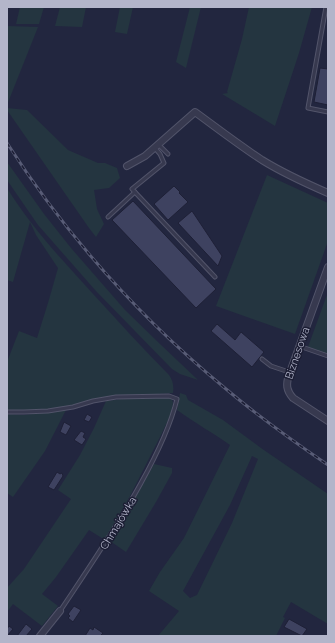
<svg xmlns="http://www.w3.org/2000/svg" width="335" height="643" font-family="Raleway,sans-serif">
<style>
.green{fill:#243540;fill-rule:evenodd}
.building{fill:#3e4260;stroke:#1e2036}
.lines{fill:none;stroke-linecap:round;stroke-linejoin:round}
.lane-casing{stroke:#52546a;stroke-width:5}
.street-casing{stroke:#52546a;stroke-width:8}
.lane{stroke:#37394f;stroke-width:3}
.street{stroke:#37394f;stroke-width:6}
.rail-casing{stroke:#585c76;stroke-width:3}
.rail{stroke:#1c1e34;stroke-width:1.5;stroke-dasharray:4.5;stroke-linecap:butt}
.labels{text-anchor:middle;stroke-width:3;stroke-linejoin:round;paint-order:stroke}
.street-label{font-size:11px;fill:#b3b5ca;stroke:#1c1e34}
</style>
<rect width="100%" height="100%" fill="#22263f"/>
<g class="green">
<path d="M 20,7 L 44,7 L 39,24 L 16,24 Z"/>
<path d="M 60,7 L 86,7 L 82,27 L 55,26 Z"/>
<path d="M 120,7 L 133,7 L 127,34 L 115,32 Z"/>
<path d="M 190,7 L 201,7 L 186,68 L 176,62 Z"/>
<path d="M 249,7 L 312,7 L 299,53 L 275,126 L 222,94 L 228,93 L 227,92 L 242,39 Z"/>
<path d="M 7,26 L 38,27 L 7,105 Z"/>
<path d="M 7,108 L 27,110 L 68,150 L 98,163 L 105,163 L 117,168 L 120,178 L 109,188 L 94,190 L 97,209 L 104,224 L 96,237 L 89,228 L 7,110 Z"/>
<path d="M 7,162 L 44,214 L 71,248 L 125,310 L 160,344 L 198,380 L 180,374 L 172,369 L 96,291 L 38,225 L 7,180 Z"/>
<path d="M 267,175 L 328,203 L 328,241 L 295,334 L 216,306 Z"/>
<path d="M 7,188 C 31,227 63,261 94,295 C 119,322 143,349 169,375 C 173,381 174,386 173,393 L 112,397 L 59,408 L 30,411 L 7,410 L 7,362 L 19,331 L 37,338 L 48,303 L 58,268 L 36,235 L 30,222 L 13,282 L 7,280 Z"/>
<path d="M 328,292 L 328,354 L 308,347 Z"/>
<path d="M 180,393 L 186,395 L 188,400 L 223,420 L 261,448 L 328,494 L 328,624 L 291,602 L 283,617 L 285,618 L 276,636 L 158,636 L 179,611 L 149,591 L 160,572 L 184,538 L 230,445 C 213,433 195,423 177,410 ZM 252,456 L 258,459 L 232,523 L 197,595 L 190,598 L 183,591 L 230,505 Z"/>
<path d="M 166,397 L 171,398 L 173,402 L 172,412 L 161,435 L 129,498 L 105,540 L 89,530 L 56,577 L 42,594 L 58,606 L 42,626 L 13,604 L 7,612 L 7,588 L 24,569 L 71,499 L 58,490 L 80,455 L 94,428 L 106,401 L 122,399 Z"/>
<path d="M 66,410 L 45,451 L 13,497 L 7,493 L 7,414 L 24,415 Z"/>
<path d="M 154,464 L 172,468 L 172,473 L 156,502 L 126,552 L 110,541 Z"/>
</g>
<g class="building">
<path d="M 320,68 L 328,69 L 328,105 L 314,102 Z"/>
<path d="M 174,186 L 180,192 L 179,193 L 188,202 L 168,220 L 154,204 Z"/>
<path d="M 133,201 L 216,289 L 196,308 L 112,220 Z"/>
<path d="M 192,211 L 222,256 L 218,266 L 178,223 Z"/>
<path d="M 217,324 L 235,340 L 241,332 L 264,352 L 252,367 L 211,331 Z"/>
<path d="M 87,414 L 92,417 L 89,422 L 84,420 Z"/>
<path d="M 64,422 L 71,426 L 66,435 L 60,432 Z"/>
<path d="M 81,431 L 85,433 L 83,437 L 86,439 L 82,445 L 74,440 Z"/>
<path d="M 57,472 L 60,474 L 62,473 L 63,476 L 54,490 L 48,487 Z"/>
<path d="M 74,606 L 81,610 L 73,622 L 68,618 L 70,616 L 68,614 Z"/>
<path d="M 289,619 L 307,629 L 302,636 L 284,627 Z"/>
<path d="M 26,624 L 32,629 L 26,636 L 17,636 Z"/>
<path d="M 9,626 L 13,629 L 7,636 L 7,629 Z"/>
<path d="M 94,627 L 103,633 L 100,636 L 85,636 L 90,628 L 93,630 Z"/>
</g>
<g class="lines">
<defs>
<g id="lane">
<path d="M 326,7 L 324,18 L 308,108 L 328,112"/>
<path d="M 158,144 L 168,154"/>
<path d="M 154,147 L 160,154 L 164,163 L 132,189 L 215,277"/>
<path d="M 108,217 L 135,192"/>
<path d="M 299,346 L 328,356"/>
<path d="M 262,359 L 271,366 L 289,372"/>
<path d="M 7,412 L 24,412 L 48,411 L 73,407 L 93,401 L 116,397 L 169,396 L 177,399 C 170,428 156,456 141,483 C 117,527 88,569 60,611"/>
</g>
<g id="street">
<path d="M 127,166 L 145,156 L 195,112 C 217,128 239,145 262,160 C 283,173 305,183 328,193"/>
<path d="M 328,267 L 289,375 C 286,384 286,390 293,398 L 328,421"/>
<path d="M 40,636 L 60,611"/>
</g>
</defs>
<use href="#lane" class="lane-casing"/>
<use href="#street" class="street-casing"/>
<use href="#lane" class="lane"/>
<use href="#street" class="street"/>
<defs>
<path id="rail" d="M 7,143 C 66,235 141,319 226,389 C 258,416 293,441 328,465"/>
</defs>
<use href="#rail" class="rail-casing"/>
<use href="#rail" class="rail"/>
</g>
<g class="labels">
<g class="street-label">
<text transform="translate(297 353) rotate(-71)" y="4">Biznesowa</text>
<text transform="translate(118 523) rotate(-59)" y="4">Chmajówka</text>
</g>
</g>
<rect width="335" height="643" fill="none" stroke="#b3b5ca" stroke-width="16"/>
</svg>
